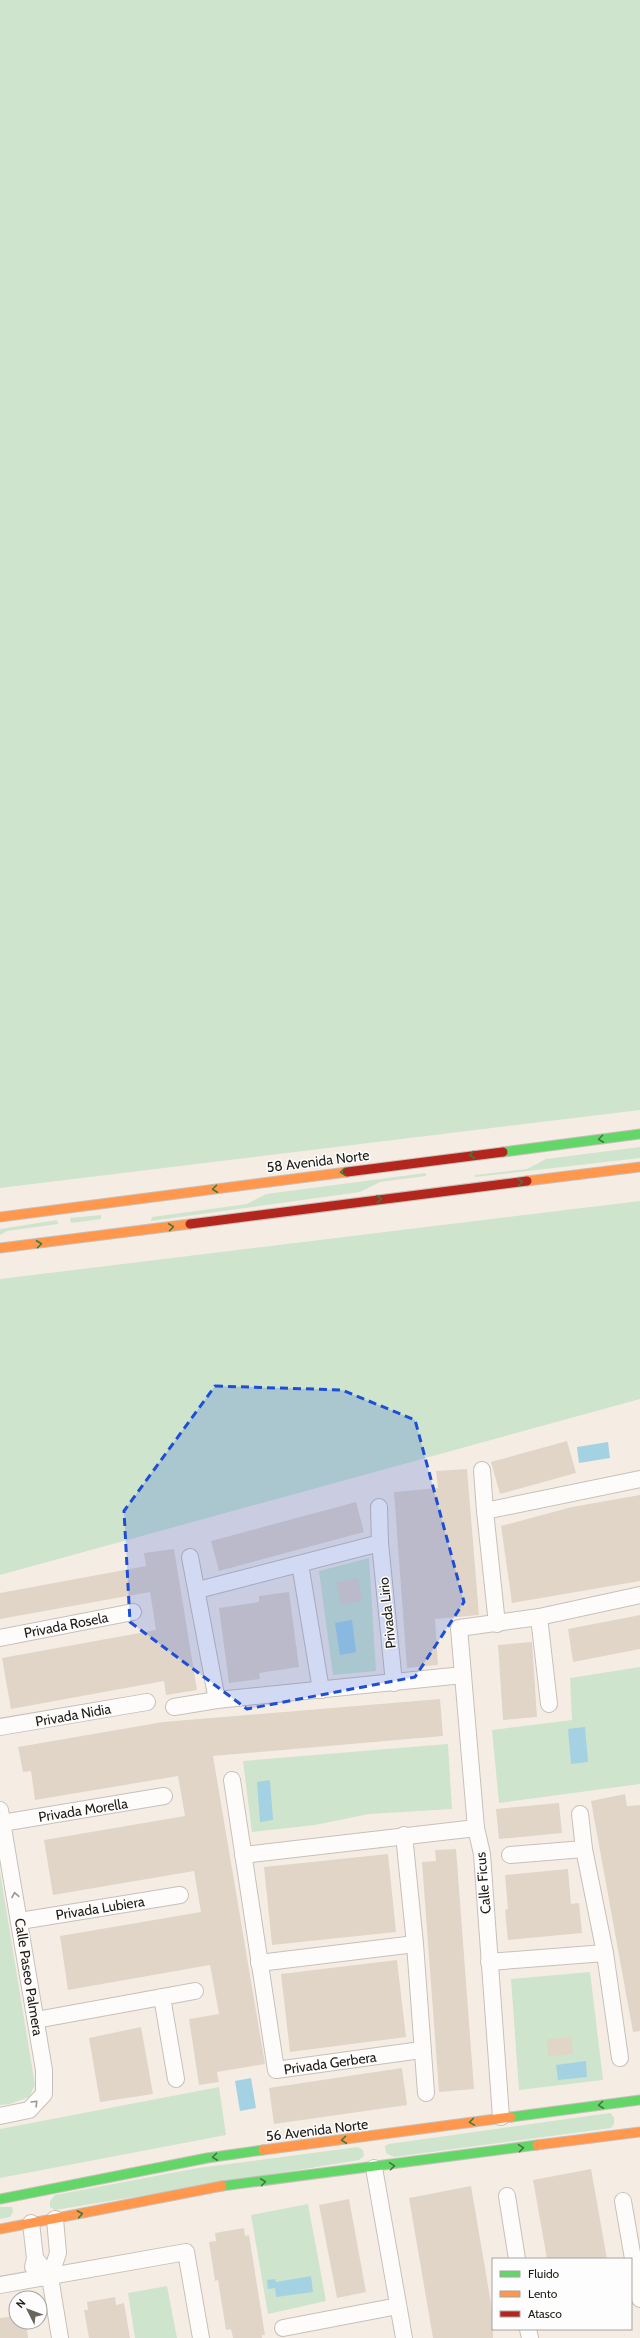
<svg xmlns="http://www.w3.org/2000/svg" width="640" height="2338" font-family="Cabin,sans-serif">
<style>
.green{fill:#cee4cc}
.water{fill:#a4d2e3}
.building{fill:#e1d5c8}
.lines{fill:none;stroke-linecap:round;stroke-linejoin:round}
.street-casing{stroke:#c7c0ba;stroke-width:18}
.fast-casing{stroke:#c7c0ba;stroke-width:11}
.slow-casing{stroke:#c7c0ba;stroke-width:11}
.jam-casing{stroke:#c7c0ba;stroke-width:11}
.street{stroke:#fefcfb;stroke-width:16}
.fast{stroke:#63d668;stroke-width:9}
.slow{stroke:#ff974d;stroke-width:9}
.jam{stroke:#b3261e;stroke-width:9}
.oneway{stroke:#42783e}
.oneway2{stroke:#9a9794}
.marked{fill:#1d4ed8;fill-opacity:0.2;stroke:#1d4ed8;stroke-width:3;stroke-dasharray:8 5;stroke-linejoin:round}
.labels{text-anchor:middle;stroke-width:3;stroke-linejoin:round;paint-order:stroke}
.street-label{font-size:14px;fill:#201b15;stroke:#fdfdfd}
</style>
<rect width="100%" height="100%" fill="#f5ede4"/>
<g class="green">
<path d="M 0,0 L 640,0 L 640,1110 L 0,1188 Z"/>
<path d="M 640,1147 L 640,1158 L 475,1177 L 475,1175 L 527,1169 L 546,1159 Z"/>
<path d="M 426,1173 L 426,1176 L 380,1182 L 360,1192 L 151,1221 L 152,1217 L 247,1204 L 266,1194 Z"/>
<path d="M 640,1201 L 640,1399 L 0,1575 L 0,1279 Z"/>
<path d="M 101,1215 L 101,1219 L 71,1223 L 70,1218 Z"/>
<path d="M 57,1220 L 58,1224 L 7,1231 L 0,1235 L 0,1229 Z"/>
<path d="M 369,1558 L 376,1671 L 333,1675 L 319,1571 Z"/>
<path d="M 640,1667 L 640,1784 L 499,1803 L 492,1730 L 572,1720 L 570,1678 Z"/>
<path d="M 448,1744 L 452,1809 L 369,1814 L 315,1825 L 252,1832 L 243,1761 Z"/>
<path d="M 0,1872 L 35,2085 L 29,2097 L 10,2104 L 0,2105 Z"/>
<path d="M 590,1972 L 603,2080 L 519,2090 L 511,1979 Z"/>
<path d="M 219,2087 L 226,2135 L 0,2178 L 0,2129 Z"/>
<path d="M 610,2113 L 614,2117 L 614,2124 L 611,2128 L 394,2157 L 386,2153 L 385,2146 L 389,2144 Z"/>
<path d="M 358,2147 L 363,2150 L 364,2156 L 359,2160 L 55,2210 L 50,2207 L 50,2201 L 55,2195 L 198,2168 Z"/>
<path d="M 308,2204 L 326,2301 L 268,2314 L 251,2215 Z"/>
<path d="M 0,2207 L 12,2207 L 13,2212 L 10,2217 L 0,2219 Z"/>
<path d="M 167,2286 L 177,2338 L 135,2338 L 128,2293 Z"/>
</g>
<g class="water">
<path d="M 608,1442 L 610,1458 L 579,1463 L 577,1447 Z"/>
<path d="M 352,1620 L 356,1652 L 340,1655 L 335,1623 Z"/>
<path d="M 585,1727 L 588,1762 L 571,1764 L 568,1729 Z"/>
<path d="M 270,1780 L 273,1820 L 260,1822 L 257,1782 Z"/>
<path d="M 586,2061 L 587,2077 L 558,2080 L 556,2065 Z"/>
<path d="M 251,2078 L 256,2108 L 240,2111 L 235,2081 Z"/>
<path d="M 311,2276 L 313,2292 L 276,2297 L 275,2288 L 268,2289 L 267,2280 L 275,2279 L 276,2282 Z"/>
</g>
<g class="building">
<path d="M 567,1441 L 576,1473 L 500,1494 L 491,1462 Z"/>
<path d="M 467,1469 L 479,1615 L 435,1619 L 438,1665 L 407,1668 L 394,1492 L 438,1488 L 436,1471 Z"/>
<path d="M 640,1495 L 640,1581 L 512,1603 L 501,1526 L 572,1507 Z"/>
<path d="M 356,1502 L 364,1532 L 219,1571 L 211,1541 Z"/>
<path d="M 174,1549 L 197,1690 L 166,1695 L 164,1681 L 11,1709 L 2,1658 L 156,1630 L 150,1592 L 0,1619 L 0,1593 L 146,1566 L 144,1553 Z"/>
<path d="M 358,1578 L 362,1601 L 341,1605 L 337,1582 Z"/>
<path d="M 289,1592 L 299,1667 L 259,1673 L 260,1679 L 229,1683 L 219,1608 L 259,1602 L 259,1596 Z"/>
<path d="M 640,1615 L 640,1649 L 573,1662 L 568,1629 Z"/>
<path d="M 532,1642 L 537,1717 L 503,1720 L 498,1645 Z"/>
<path d="M 440,1699 L 443,1736 L 213,1756 L 265,2064 L 217,2072 L 219,2082 L 199,2085 L 189,2019 L 219,2014 L 210,1965 L 68,1990 L 60,1936 L 201,1912 L 194,1871 L 53,1895 L 44,1840 L 185,1816 L 178,1776 L 35,1800 L 31,1771 L 23,1772 L 18,1747 L 163,1722 Z"/>
<path d="M 625,1794 L 627,1806 L 640,1805 L 640,2031 L 633,2032 L 591,1801 Z"/>
<path d="M 559,1803 L 562,1833 L 499,1839 L 496,1809 Z"/>
<path d="M 456,1849 L 474,2089 L 439,2092 L 422,1862 L 436,1861 L 435,1850 Z"/>
<path d="M 388,1854 L 396,1932 L 272,1945 L 264,1867 Z"/>
<path d="M 568,1869 L 571,1904 L 579,1903 L 582,1933 L 508,1940 L 505,1910 L 508,1909 L 505,1875 Z"/>
<path d="M 397,1960 L 406,2037 L 290,2052 L 281,1974 Z"/>
<path d="M 141,2027 L 153,2094 L 100,2102 L 89,2038 Z"/>
<path d="M 571,2037 L 573,2054 L 548,2056 L 547,2039 Z"/>
<path d="M 402,2068 L 407,2105 L 274,2124 L 269,2088 Z"/>
<path d="M 591,2169 L 607,2259 L 547,2259 L 533,2180 Z"/>
<path d="M 471,2186 L 493,2315 L 493,2338 L 433,2338 L 409,2198 Z"/>
<path d="M 349,2199 L 366,2292 L 337,2298 L 319,2205 Z"/>
<path d="M 244,2228 L 245,2236 L 249,2235 L 265,2335 L 262,2335 L 262,2338 L 233,2338 L 231,2329 L 226,2330 L 218,2280 L 215,2281 L 209,2242 L 216,2241 L 215,2233 Z"/>
<path d="M 115,2297 L 116,2305 L 124,2303 L 130,2338 L 89,2338 L 84,2310 L 88,2310 L 87,2302 Z"/>
<path d="M 16,2316 L 16,2322 L 26,2322 L 28,2338 L 0,2338 L 0,2318 Z"/>
</g>
<g class="lines">
<defs>
<g id="street">
<path d="M 482,1470 L 485,1511"/>
<path d="M 379,1507 L 380,1543 L 394,1683"/>
<path d="M 190,1557 L 217,1700"/>
<path d="M 300,1564 L 321,1690"/>
<path d="M 198,1590 L 380,1543"/>
<path d="M 539,1617 L 549,1704"/>
<path d="M 497,1624 L 485,1511 L 640,1479"/>
<path d="M 0,1638 L 133,1612"/>
<path d="M 174,1707 L 217,1700 L 463,1675"/>
<path d="M 0,1727 L 147,1702"/>
<path d="M 232,1780 L 276,2070 L 421,2050"/>
<path d="M 0,1810 L 44,2070 L 44,2094 L 29,2110 L 0,2116"/>
<path d="M 580,1814 L 584,1849 L 605,1953 L 620,2058"/>
<path d="M 2,1823 L 164,1796"/>
<path d="M 404,1835 L 415,1944 L 426,2093"/>
<path d="M 243,1855 L 476,1828"/>
<path d="M 510,1855 L 584,1849"/>
<path d="M 20,1921 L 180,1895"/>
<path d="M 489,1962 L 605,1953"/>
<path d="M 259,1963 L 415,1944"/>
<path d="M 162,1997 L 176,2079"/>
<path d="M 36,2020 L 195,1991"/>
<path d="M 501,2117 L 482,1854 L 476,1828 L 459,1628 L 539,1617 L 640,1595"/>
<path d="M 374,2168 L 404,2338"/>
<path d="M 507,2196 L 517,2259"/>
<path d="M 623,2201 L 640,2299"/>
<path d="M 31,2223 L 35,2258 L 33,2267"/>
<path d="M 35,2258 L 50,2277 L 60,2338"/>
<path d="M 50,2277 L 58,2253 L 55,2219"/>
<path d="M 0,2285 L 186,2252 L 201,2338"/>
<path d="M 283,2328 L 398,2306"/>
<path d="M 528,2329 L 530,2338"/>
</g>
<g id="fast">
<path d="M 503,1152 L 640,1134"/>
<path d="M 511,2117 L 640,2100"/>
<path d="M 222,2186 L 537,2145"/>
<path d="M 0,2199 L 207,2158 L 263,2150"/>
</g>
<g id="slow">
<path d="M 527,1181 L 640,1167"/>
<path d="M 0,1217 L 347,1172"/>
<path d="M 0,1248 L 190,1224"/>
<path d="M 537,2145 L 640,2132"/>
<path d="M 263,2150 L 511,2117"/>
<path d="M 0,2229 L 222,2186"/>
</g>
<g id="jam">
<path d="M 347,1172 L 503,1152"/>
<path d="M 190,1224 L 527,1181"/>
</g>
</defs>
<use href="#street" class="street-casing"/>
<use href="#fast" class="fast-casing"/>
<use href="#slow" class="slow-casing"/>
<use href="#jam" class="jam-casing"/>
<use href="#street" class="street"/>
<use href="#fast" class="fast"/>
<use href="#slow" class="slow"/>
<use href="#jam" class="jam"/>
</g>
<defs><path id="oneway-chevron" d="M-2-3.5L2.5 0L-2 3.5" fill="none" stroke-width="1.6" stroke-linecap="round" stroke-linejoin="round"/></defs>
<g class="oneway">
<use href="#oneway-chevron" transform="translate(601 1139) rotate(173)"/>
<use href="#oneway-chevron" transform="translate(472 1155) rotate(173)"/>
<use href="#oneway-chevron" transform="translate(343 1172) rotate(173)"/>
<use href="#oneway-chevron" transform="translate(520 1182) rotate(-7)"/>
<use href="#oneway-chevron" transform="translate(215 1189) rotate(173)"/>
<use href="#oneway-chevron" transform="translate(379 1199) rotate(-7)"/>
<use href="#oneway-chevron" transform="translate(171 1227) rotate(-8)"/>
<use href="#oneway-chevron" transform="translate(39 1244) rotate(-7)"/>
<use href="#oneway-chevron" transform="translate(601 2105) rotate(173)"/>
<use href="#oneway-chevron" transform="translate(472 2122) rotate(171)"/>
<use href="#oneway-chevron" transform="translate(344 2140) rotate(173)"/>
<use href="#oneway-chevron" transform="translate(521 2148) rotate(-8)"/>
<use href="#oneway-chevron" transform="translate(215 2157) rotate(173)"/>
<use href="#oneway-chevron" transform="translate(392 2166) rotate(-8)"/>
<use href="#oneway-chevron" transform="translate(263 2182) rotate(-7)"/>
<use href="#oneway-chevron" transform="translate(80 2214) rotate(-11)"/>
</g>
<g class="oneway2">
<use href="#oneway-chevron" transform="translate(15 1895) rotate(-100)"/>
<use href="#oneway-chevron" transform="translate(35 2103) rotate(-46)"/>
</g>
<path class="marked" d="M 215,1386 L 342,1390 L 415,1420 L 464,1602 L 415,1677 L 247,1709 L 130,1622 L 124,1511 Z"/>
<g class="labels">
<g class="street-label">
<text transform="translate(318 1161) rotate(-7)" y="5">58 Avenida Norte</text>
<text transform="translate(387 1613) rotate(-96)" y="5">Privada Lirio</text>
<text transform="translate(66 1625) rotate(-11)" y="5">Privada Rosela</text>
<text transform="translate(73 1715) rotate(-10)" y="5">Privada Nidia</text>
<text transform="translate(83 1810) rotate(-9)" y="5">Privada Morella</text>
<text transform="translate(483 1883) rotate(-95)" y="5">Calle Ficus</text>
<text transform="translate(100 1908) rotate(-9)" y="5">Privada Lubiera</text>
<text transform="translate(29 1977) rotate(81)" y="5">Calle Paseo Palmera</text>
<text transform="translate(330 2063) rotate(-8)" y="5">Privada Gerbera</text>
<text transform="translate(317 2130) rotate(-7)" y="5">56 Avenida Norte</text>
</g>
</g>
<rect x="492" y="2258" width="140" height="72" fill="#fdfdfd" stroke="#a5a3a0"/>
<rect x="500" y="2271" width="20" height="6" fill="#63d668" stroke="#a5a3a0"/>
<text x="528" y="2278" font-size="12" fill="#201b15">Fluido</text>
<rect x="500" y="2291" width="20" height="6" fill="#ff974d" stroke="#a5a3a0"/>
<text x="528" y="2298" font-size="12" fill="#201b15">Lento</text>
<rect x="500" y="2311" width="20" height="6" fill="#b3261e" stroke="#a5a3a0"/>
<text x="528" y="2318" font-size="12" fill="#201b15">Atasco</text>
<g transform="translate(28 2310) rotate(312)"><circle r="19" fill="#fdfdfd" stroke="#a5a3a0"/>
<path d="M0-3L7 15L0 10L-7 15Z" fill="#6b645d"/>
<text y="-6" font-size="11" font-weight="bold" text-anchor="middle" fill="#201b15">N</text>
</g>
</svg>
